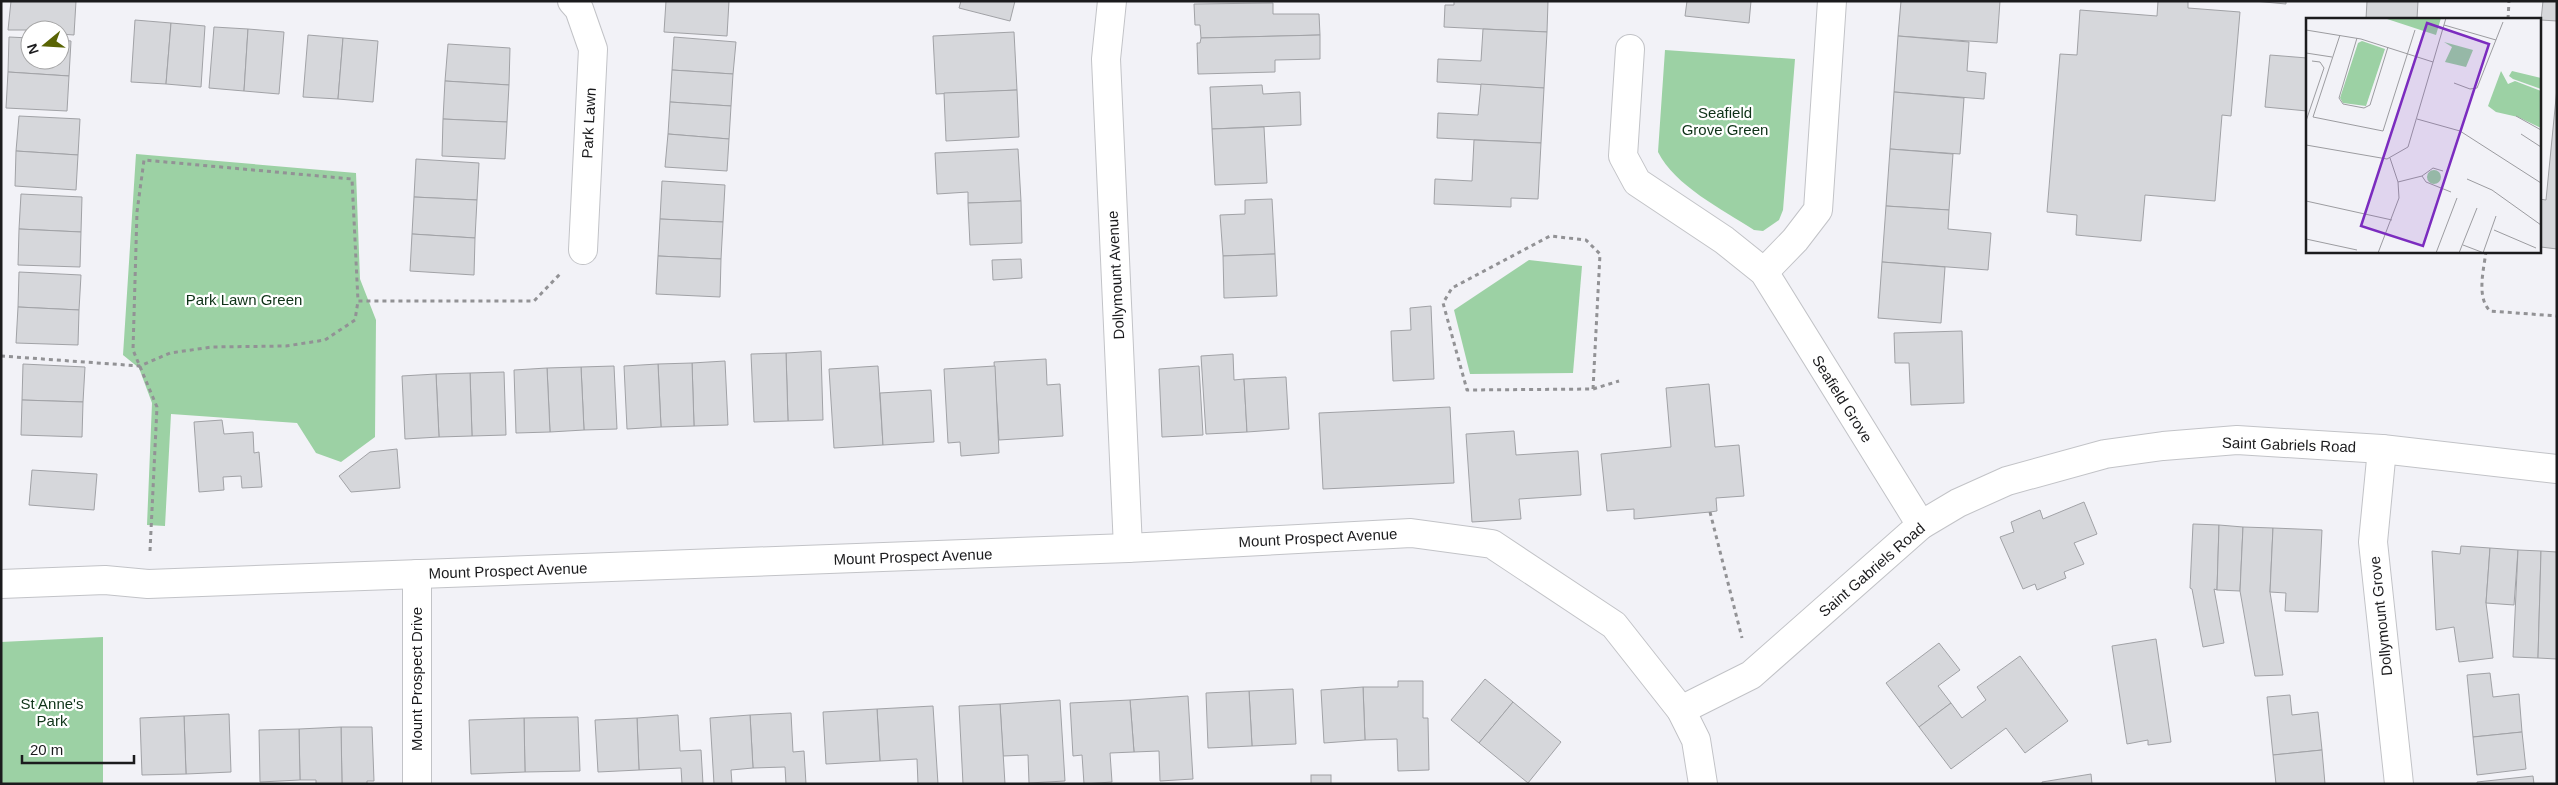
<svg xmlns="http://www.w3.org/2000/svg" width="2558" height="785" font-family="Helvetica,sans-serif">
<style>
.green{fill:#9cd1a4}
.building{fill:#d6d7db;stroke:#a1a2a6}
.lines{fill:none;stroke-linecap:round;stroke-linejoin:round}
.minor-casing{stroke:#c2c3c7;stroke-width:30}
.path{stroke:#929295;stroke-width:3;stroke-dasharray:4 4;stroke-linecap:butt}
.minor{stroke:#fff;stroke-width:28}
.labels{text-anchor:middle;stroke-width:4.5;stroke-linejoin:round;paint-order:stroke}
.park-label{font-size:15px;fill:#0e3217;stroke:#fff}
.street-label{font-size:15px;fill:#1b1b1d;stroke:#fff}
.inset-road{fill:none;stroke:#9c9ca0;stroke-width:1}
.view{fill:#7b2cbf;fill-opacity:0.15;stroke:#7b2cbf;stroke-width:2.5}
.inset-edge{fill:none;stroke:#1b1b1d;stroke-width:2.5}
</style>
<rect width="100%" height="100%" fill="#f2f2f7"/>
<g class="green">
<path d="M 1665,50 L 1795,59 L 1783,210 L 1779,220 L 1763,231 L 1754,230 C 1722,209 1675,186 1658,152 Z"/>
<path d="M 136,154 L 356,173 L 360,279 L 376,320 L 375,437 L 341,462 L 316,453 L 297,423 L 171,414 L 165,526 L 147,525 L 152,403 L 139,368 L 123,355 Z"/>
<path d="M 1529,260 L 1582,266 L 1573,373 L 1470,374 L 1454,310 Z"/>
<path d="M 103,637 L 103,784 L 1,784 L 1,642 Z"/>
</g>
<g class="building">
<path d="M 11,1 L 76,1 L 74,35 L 60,34 L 60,30 L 8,30 Z"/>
<path d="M 666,1 L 729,1 L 727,36 L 664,32 Z"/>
<path d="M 961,1 L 1015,1 L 1010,21 L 959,8 Z"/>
<path d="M 1454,1 L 1548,1 L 1547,32 L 1444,27 L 1445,5 L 1454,5 Z"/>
<path d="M 1687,1 L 1751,1 L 1749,23 L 1685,16 Z"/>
<path d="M 1901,1 L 2000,1 L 1997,43 L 1898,36 Z"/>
<path d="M 2158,1 L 2188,1 L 2188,8 L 2240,12 L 2231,116 L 2222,115 L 2215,201 L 2145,195 L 2141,241 L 2076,235 L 2077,215 L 2047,212 L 2060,54 L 2077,55 L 2080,10 L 2157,16 Z"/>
<path d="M 2254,1 L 2286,1 L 2286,4 Z"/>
<path d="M 2367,1 L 2418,1 L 2417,19 L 2366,19 Z"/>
<path d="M 2543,1 L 2557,1 L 2557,21 L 2541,20 Z"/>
<path d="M 1273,3 L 1273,14 L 1319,14 L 1320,35 L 1201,38 L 1200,25 L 1195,25 L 1194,4 Z"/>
<path d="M 135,20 L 171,23 L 166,84 L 131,82 Z"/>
<path d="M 171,23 L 205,26 L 201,87 L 166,84 Z"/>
<path d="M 214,27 L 248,29 L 244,91 L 209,88 Z"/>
<path d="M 248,29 L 284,32 L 279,94 L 244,91 Z"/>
<path d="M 1483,29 L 1547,32 L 1544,88 L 1437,82 L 1438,59 L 1481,61 Z"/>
<path d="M 1014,32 L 1017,90 L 936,94 L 933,36 Z"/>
<path d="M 308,35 L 343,38 L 338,99 L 303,97 Z"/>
<path d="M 1320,35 L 1320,59 L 1275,60 L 1275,72 L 1198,74 L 1197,43 L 1200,43 L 1201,38 Z"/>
<path d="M 1898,36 L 1969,42 L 1967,71 L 1986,73 L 1984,99 L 1894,92 Z"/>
<path d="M 9,37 L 30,38 L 30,60 L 60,60 L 60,40 L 71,41 L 69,76 L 8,72 Z"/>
<path d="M 674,37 L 736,42 L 733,74 L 672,70 Z"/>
<path d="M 343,38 L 378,41 L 373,102 L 338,99 Z"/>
<path d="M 448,44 L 510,48 L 509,85 L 445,81 Z"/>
<path d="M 2270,55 L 2307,58 L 2307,111 L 2265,107 Z"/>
<path d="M 672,70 L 733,74 L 731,106 L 670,102 Z"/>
<path d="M 8,72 L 69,76 L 67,111 L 6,108 Z"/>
<path d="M 445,81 L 509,85 L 507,122 L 443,119 Z"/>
<path d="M 1481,84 L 1544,88 L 1541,143 L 1437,138 L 1438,113 L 1478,115 Z"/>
<path d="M 1262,85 L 1263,94 L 1300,92 L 1301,125 L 1212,129 L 1210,87 Z"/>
<path d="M 2557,88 L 2557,249 L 2541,247 L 2541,238 L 2539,238 L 2539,199 L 2546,200 Z"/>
<path d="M 1017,90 L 1019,137 L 946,141 L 944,93 Z"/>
<path d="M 1894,92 L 1964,98 L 1960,154 L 1890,149 Z"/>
<path d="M 670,102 L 731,106 L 729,139 L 668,134 Z"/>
<path d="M 19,116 L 80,119 L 78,155 L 16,151 Z"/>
<path d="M 443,119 L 507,122 L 505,159 L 442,156 Z"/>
<path d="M 1264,127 L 1267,183 L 1215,185 L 1212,129 Z"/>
<path d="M 668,134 L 729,139 L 727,171 L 665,167 Z"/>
<path d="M 1474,140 L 1541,143 L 1538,199 L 1511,198 L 1511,207 L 1434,204 L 1435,179 L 1472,181 Z"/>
<path d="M 1018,149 L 1021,201 L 968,203 L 968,192 L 937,194 L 935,153 Z"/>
<path d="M 1890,149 L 1953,154 L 1949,210 L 1886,206 Z"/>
<path d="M 16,151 L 78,155 L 76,190 L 15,186 Z"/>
<path d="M 416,159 L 479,163 L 477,200 L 414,197 Z"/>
<path d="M 662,181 L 725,185 L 723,222 L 660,219 Z"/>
<path d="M 21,194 L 82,197 L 81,232 L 19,229 Z"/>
<path d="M 414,197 L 477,200 L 475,238 L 412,234 Z"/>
<path d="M 1272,199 L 1275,254 L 1223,256 L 1220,215 L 1245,214 L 1245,200 Z"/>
<path d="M 1021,201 L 1022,243 L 970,245 L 968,203 Z"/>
<path d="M 1886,206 L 1949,210 L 1948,229 L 1991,233 L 1988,270 L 1882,262 Z"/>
<path d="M 660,219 L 723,222 L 721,259 L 658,256 Z"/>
<path d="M 19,229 L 81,232 L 80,267 L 18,265 Z"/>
<path d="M 412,234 L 475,238 L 474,275 L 410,271 Z"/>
<path d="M 1275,254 L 1277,296 L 1224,298 L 1223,256 Z"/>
<path d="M 658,256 L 721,259 L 720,297 L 656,294 Z"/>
<path d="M 1021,259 L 1022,278 L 993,280 L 992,260 Z"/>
<path d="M 1882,262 L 1945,267 L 1941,323 L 1878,318 Z"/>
<path d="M 19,272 L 81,275 L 79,310 L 18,307 Z"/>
<path d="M 1431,306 L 1434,379 L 1393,381 L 1391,331 L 1411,330 L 1410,308 Z"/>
<path d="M 18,307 L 79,310 L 78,345 L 16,343 Z"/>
<path d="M 1962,331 L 1964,403 L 1911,405 L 1909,363 L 1895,363 L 1894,333 Z"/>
<path d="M 821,351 L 823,420 L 788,421 L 786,353 Z"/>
<path d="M 786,353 L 788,421 L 754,422 L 751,354 Z"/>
<path d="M 1233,354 L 1234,380 L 1244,379 L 1247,432 L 1206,434 L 1201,356 Z"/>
<path d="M 1046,359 L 1047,385 L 1060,384 L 1063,436 L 999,440 L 994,362 Z"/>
<path d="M 725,361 L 728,425 L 694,426 L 692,363 Z"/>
<path d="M 692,363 L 694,426 L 661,427 L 658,364 Z"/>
<path d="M 23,364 L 85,367 L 83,402 L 22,400 Z"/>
<path d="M 658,364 L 661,427 L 627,429 L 624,366 Z"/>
<path d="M 614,366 L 617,429 L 584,430 L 581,367 Z"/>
<path d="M 878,366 L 883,445 L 834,448 L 829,369 Z"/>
<path d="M 995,366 L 999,453 L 961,456 L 960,442 L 948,443 L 944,369 Z"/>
<path d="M 1199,366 L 1203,435 L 1162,437 L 1159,369 Z"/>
<path d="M 581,367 L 584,430 L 550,432 L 547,368 Z"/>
<path d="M 547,368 L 550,432 L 516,433 L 514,370 Z"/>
<path d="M 504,372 L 506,435 L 472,436 L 470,373 Z"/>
<path d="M 470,373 L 472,436 L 439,437 L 436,374 Z"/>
<path d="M 436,374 L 439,437 L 405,439 L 402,376 Z"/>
<path d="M 1286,377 L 1289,429 L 1247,432 L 1244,379 Z"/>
<path d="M 1709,384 L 1715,447 L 1739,445 L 1744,496 L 1716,498 L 1717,511 L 1710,512 L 1634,519 L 1634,509 L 1607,511 L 1601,454 L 1671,447 L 1666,388 Z"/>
<path d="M 931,390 L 934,442 L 883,445 L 880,393 Z"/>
<path d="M 22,400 L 83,402 L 82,437 L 21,435 Z"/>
<path d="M 1450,407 L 1454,483 L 1323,489 L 1319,413 Z"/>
<path d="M 222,420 L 224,434 L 253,432 L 254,453 L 259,452 L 262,487 L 242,488 L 241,476 L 223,477 L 224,490 L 199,492 L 194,422 Z"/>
<path d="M 1514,431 L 1516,455 L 1578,451 L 1581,495 L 1519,499 L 1521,519 L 1472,522 L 1466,434 Z"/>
<path d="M 397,449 L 400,488 L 351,492 L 339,476 L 370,452 Z"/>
<path d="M 32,470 L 97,474 L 94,510 L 29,505 Z"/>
<path d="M 2084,502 L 2097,534 L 2074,543 L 2084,564 L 2064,572 L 2066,578 L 2037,590 L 2035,584 L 2023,589 L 2000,537 L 2014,532 L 2011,522 L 2040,510 L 2043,519 Z"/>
<path d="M 2193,524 L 2219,525 L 2217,590 L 2214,589 L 2224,643 L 2203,647 L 2192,589 L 2190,588 Z"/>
<path d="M 2219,525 L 2243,527 L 2240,591 L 2217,590 Z"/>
<path d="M 2243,527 L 2273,528 L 2270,592 L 2283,675 L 2255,676 L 2240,591 Z"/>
<path d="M 2273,528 L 2322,530 L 2318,612 L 2285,611 L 2286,593 L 2270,592 Z"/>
<path d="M 2461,546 L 2490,548 L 2486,603 L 2493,658 L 2459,662 L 2454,627 L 2436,630 L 2432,551 L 2460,554 Z"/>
<path d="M 2490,548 L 2518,550 L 2514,605 L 2486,603 Z"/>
<path d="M 2518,550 L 2541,551 L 2538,658 L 2513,657 Z"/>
<path d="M 2541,551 L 2557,552 L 2557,659 L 2538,658 Z"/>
<path d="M 2156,639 L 2171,742 L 2148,745 L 2148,740 L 2127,744 L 2112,646 Z"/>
<path d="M 1939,643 L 1960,670 L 1938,686 L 1951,703 L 1919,727 L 1886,683 Z"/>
<path d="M 2020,656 L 2068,721 L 2025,753 L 2006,728 L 1951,769 L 1919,727 L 1951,703 L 1962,718 L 1986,700 L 1977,687 Z"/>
<path d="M 2490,673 L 2493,697 L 2519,694 L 2522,732 L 2473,737 L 2467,675 Z"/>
<path d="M 1485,679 L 1513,702 L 1479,743 L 1451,720 Z"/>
<path d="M 1398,681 L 1423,681 L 1423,718 L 1428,718 L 1429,770 L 1398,771 L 1397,739 L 1365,740 L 1363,687 L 1398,687 Z"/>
<path d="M 1363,687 L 1365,740 L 1324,743 L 1321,690 Z"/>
<path d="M 1293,689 L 1296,744 L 1252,746 L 1249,691 Z"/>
<path d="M 1249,691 L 1252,746 L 1208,748 L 1206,693 Z"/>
<path d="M 2290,695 L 2292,715 L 2318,712 L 2322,750 L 2273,755 L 2267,697 Z"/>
<path d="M 1188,696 L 1193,779 L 1160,781 L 1159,751 L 1134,752 L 1130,700 Z"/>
<path d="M 1060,700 L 1065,781 L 1029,783 L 1028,755 L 1003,756 L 1000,704 Z"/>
<path d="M 1130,700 L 1134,752 L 1110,753 L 1112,782 L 1084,784 L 1082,755 L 1073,756 L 1070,703 Z"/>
<path d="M 1513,702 L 1561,742 L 1528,783 L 1479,743 Z"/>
<path d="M 1000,704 L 1005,784 L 963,784 L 959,706 Z"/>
<path d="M 933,706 L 938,784 L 918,784 L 917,759 L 880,761 L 877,709 Z"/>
<path d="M 877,709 L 880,761 L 826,764 L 823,712 Z"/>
<path d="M 791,713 L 793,752 L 804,751 L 806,784 L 786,784 L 785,767 L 753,768 L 750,715 Z"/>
<path d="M 229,714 L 231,772 L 186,774 L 184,716 Z"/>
<path d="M 678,715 L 680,751 L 701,750 L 703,784 L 682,784 L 681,768 L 639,770 L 637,718 Z"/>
<path d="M 750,715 L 753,768 L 731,770 L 732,784 L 714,784 L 710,718 Z"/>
<path d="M 184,716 L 186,774 L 142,775 L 140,718 Z"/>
<path d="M 578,717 L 580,771 L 525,772 L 524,718 Z"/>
<path d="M 524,718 L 525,772 L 471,774 L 469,720 Z"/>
<path d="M 637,718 L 639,770 L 598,772 L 595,720 Z"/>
<path d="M 341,727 L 372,727 L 374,781 L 367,781 L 367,784 L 342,784 Z"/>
<path d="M 341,727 L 342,784 L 316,784 L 316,780 L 300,780 L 299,729 Z"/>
<path d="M 299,729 L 300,780 L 260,782 L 259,730 Z"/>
<path d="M 2522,732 L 2526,769 L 2477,775 L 2473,737 Z"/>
<path d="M 2322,750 L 2325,784 L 2276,784 L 2273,755 Z"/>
<path d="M 2091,774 L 2092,784 L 2042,784 L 2042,782 Z"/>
<rect x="1311" y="775" width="20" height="9"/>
<path d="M 2533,776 L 2534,784 L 2477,784 L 2477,782 Z"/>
</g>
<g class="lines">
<defs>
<g id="minor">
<path d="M 572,1 L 579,9 L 593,49 L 583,250"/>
<path d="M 1112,1 L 1106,59 L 1128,548"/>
<path d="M 1630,49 L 1623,156 L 1637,182 L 1724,240 L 1764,272 L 1921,525"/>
<path d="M 1764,272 L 1795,240 L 1818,210 L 1832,1"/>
<path d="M 2382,449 L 2373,542 L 2399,784"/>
<path d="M 417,574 L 417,784"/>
<path d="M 1,584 L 105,580 L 148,584 L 1128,548 L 1411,533 L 1492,544 L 1614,625 L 1681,710 L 1696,740 L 1703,784"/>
<path d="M 1681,710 L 1751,675 L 1921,525 L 1958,503 L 2007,481 L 2105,454 L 2163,446 L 2237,440 L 2382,449 L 2557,469"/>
</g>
</defs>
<use href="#minor" class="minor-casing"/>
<g class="path">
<path d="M 2508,19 L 2509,1"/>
<path d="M 2486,251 C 2484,269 2476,297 2490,311 L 2557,316"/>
<path d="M 1,356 L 140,366 L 170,353 L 212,347 L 286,346 L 325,340 L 355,320 L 358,301"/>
<path d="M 1593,389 L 1600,254 L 1586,240 L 1550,236 L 1452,288 L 1443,303 L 1467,390 L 1593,389 L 1619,381"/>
<path d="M 1710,512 L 1742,638"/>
<path d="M 150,551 L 157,407 L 133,350 L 137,212 L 144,160 L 352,179 L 358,301 L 534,301 L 560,274"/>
</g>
<use href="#minor" class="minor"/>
</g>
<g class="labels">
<g class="park-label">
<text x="1725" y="118">Seafield<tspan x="1725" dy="17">Grove Green</tspan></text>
<text x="244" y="305">Park Lawn Green</text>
<text x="52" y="709">St Anne's<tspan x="52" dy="17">Park</tspan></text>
</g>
<g class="street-label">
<text transform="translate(589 123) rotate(-87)" y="5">Park Lawn</text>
<text transform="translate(1116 275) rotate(-93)" y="5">Dollymount Avenue</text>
<text transform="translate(1842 399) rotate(58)" y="5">Seafield Grove</text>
<text transform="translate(2289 445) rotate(2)" y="5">Saint Gabriels Road</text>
<text transform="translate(1318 538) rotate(-3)" y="5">Mount Prospect Avenue</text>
<text transform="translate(913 557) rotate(-2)" y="5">Mount Prospect Avenue</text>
<text transform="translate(1872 570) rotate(-41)" y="5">Saint Gabriels Road</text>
<text transform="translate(508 571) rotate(-2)" y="5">Mount Prospect Avenue</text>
<text transform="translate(2381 616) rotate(-96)" y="5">Dollymount Grove</text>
<text transform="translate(417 679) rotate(-90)" y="5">Mount Prospect Drive</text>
</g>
</g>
<g transform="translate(2306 18)">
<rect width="235" height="235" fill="#f2f2f7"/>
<path d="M 78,0 L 135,0 L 130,17 ZM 56,23 L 79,31 L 60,88 L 37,85 L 34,80 L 52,25 ZM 138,24 L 167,32 L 160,49 L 139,44 L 146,29 ZM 195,53 L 202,66 L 209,63 L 235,73 L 235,110 L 212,99 L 190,94 L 182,88 ZM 206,53 L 235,60 L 235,71 L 207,61 L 203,58 ZM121 159a7 7 0 1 1 14 0a7 7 0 1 1-14 0Z" fill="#9cd1a4"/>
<path class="inset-road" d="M 138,7 L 190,22M 0,12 L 55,21 L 127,44M 34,17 L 7,99 L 77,113 L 109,12M 51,20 L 33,80 L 37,86 L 58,90 L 64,87 L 82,29M 0,35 L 26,39M 148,65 L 164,71 L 171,70 L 197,4M 210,98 L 235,112M 111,101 L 154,113 L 235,165M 0,103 L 18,50 L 14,44 L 6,43M 215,116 L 235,129M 0,127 L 81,141 L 102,129 L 140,0M 116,158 L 120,164 L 145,174M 161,161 L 186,172 L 235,207M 92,164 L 116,158 L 127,150 L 137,153M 0,183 L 86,202M 188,212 L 230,230M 0,221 L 51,232M 157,227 L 178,235M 72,235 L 93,180 L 92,164 L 84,140M 130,235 L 151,180M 153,235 L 171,190M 177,235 L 190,198"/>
<path class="view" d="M 121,5 L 183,26 L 117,228 L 55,208 Z"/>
<rect width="235" height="235" class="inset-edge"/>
</g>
<rect width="2558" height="785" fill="none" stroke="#1b1b1d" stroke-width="5"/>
<g transform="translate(45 45) rotate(252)"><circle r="24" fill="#ffffff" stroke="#a4a4a5"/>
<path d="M0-4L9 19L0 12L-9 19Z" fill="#596404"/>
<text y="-8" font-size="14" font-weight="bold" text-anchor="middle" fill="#1b1b1d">N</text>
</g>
<path d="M22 755v8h112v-8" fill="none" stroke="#1b1b1d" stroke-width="2.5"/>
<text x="30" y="755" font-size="15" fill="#1b1b1d" stroke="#ffffff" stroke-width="4" paint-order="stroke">20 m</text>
</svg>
